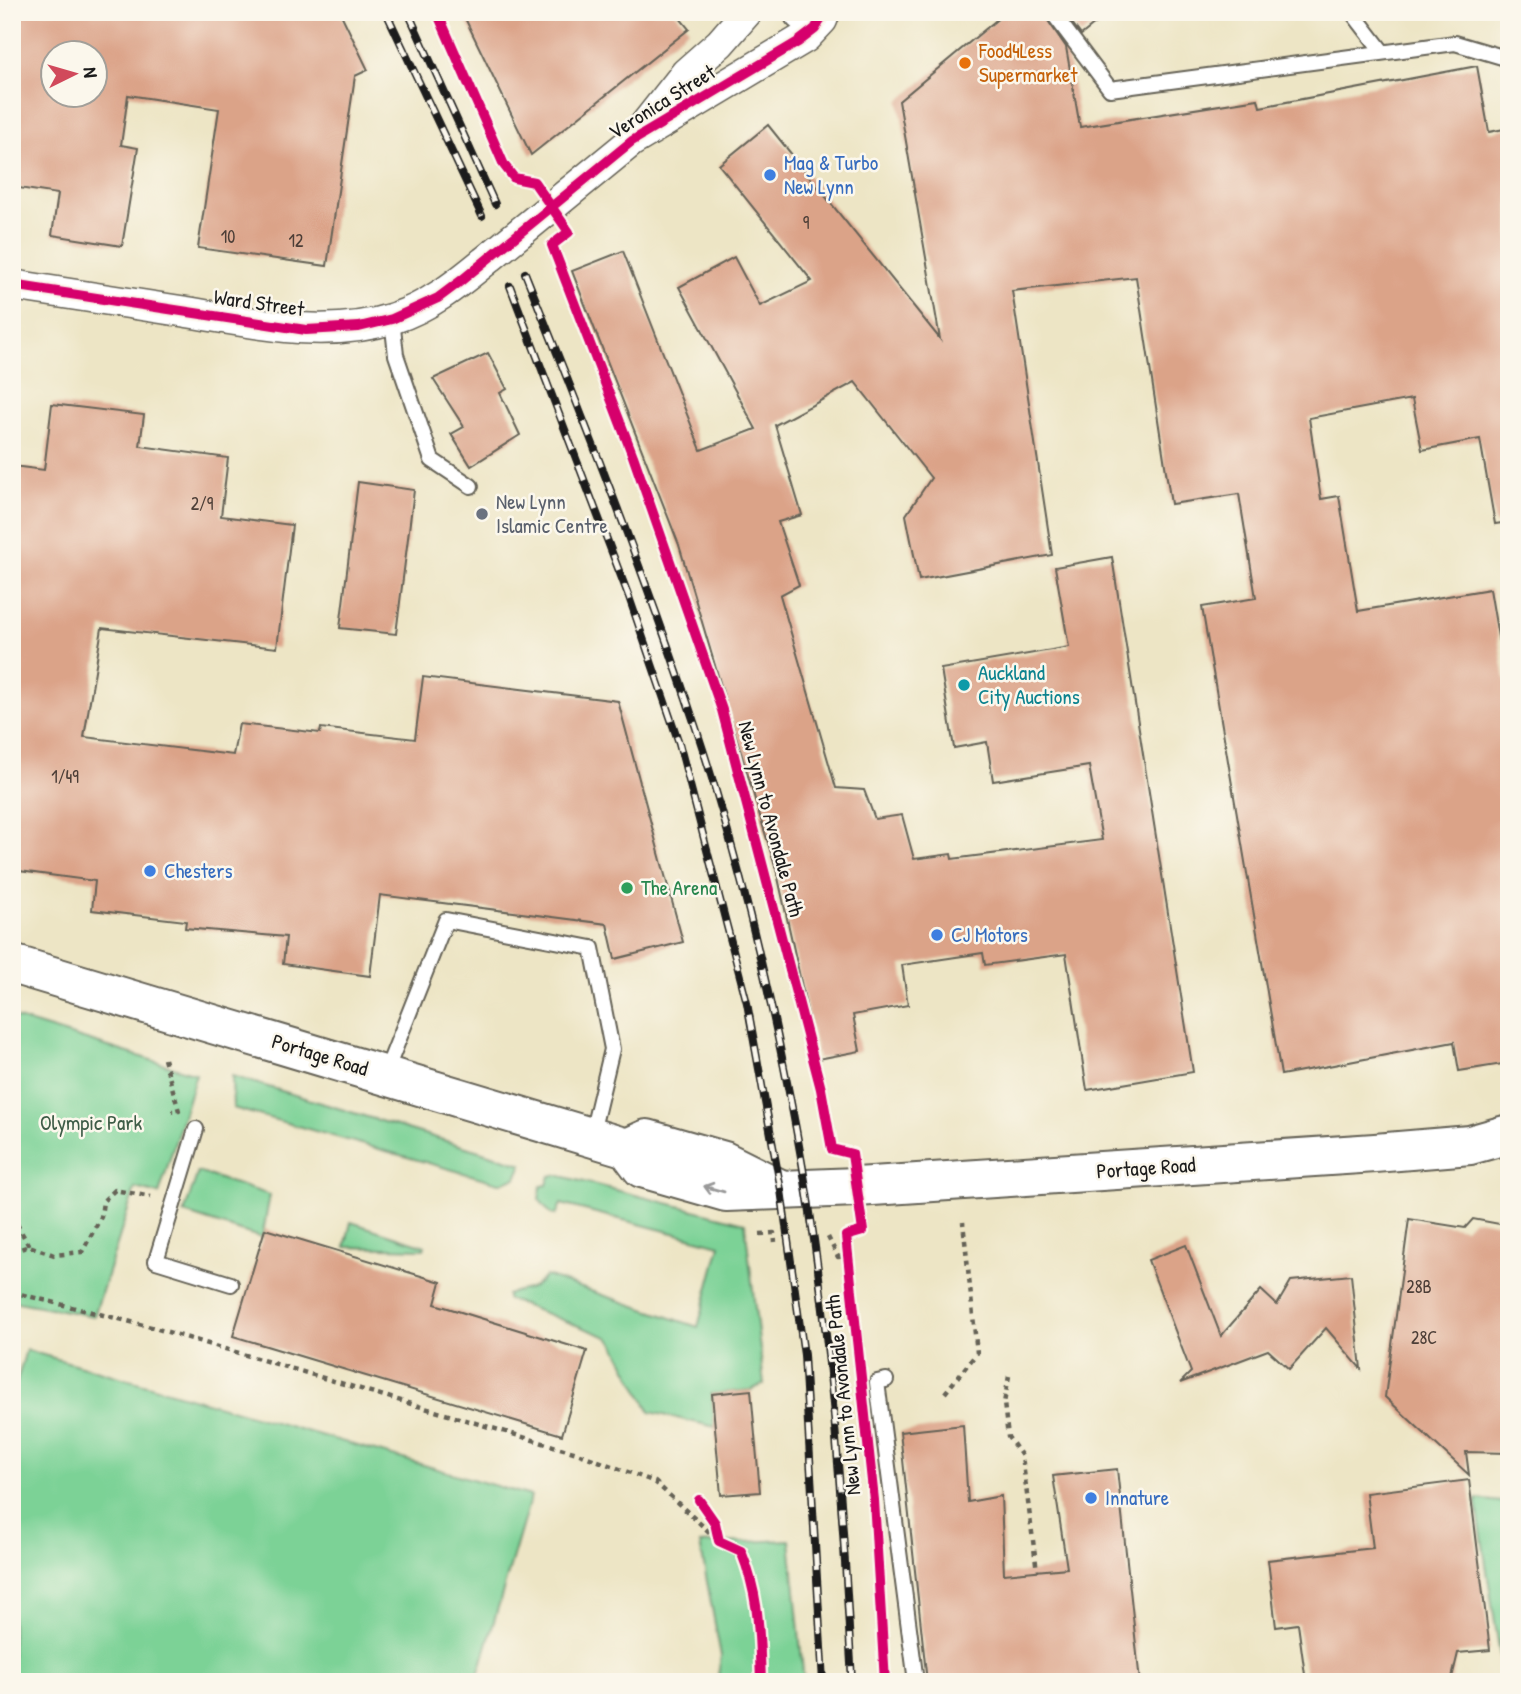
<svg xmlns="http://www.w3.org/2000/svg" width="1521" height="1694" font-family="'Patrick Hand',sans-serif">
<style>
.green{fill:#7cd296;stroke:#4c7759;stroke-width:2}
.building{fill:#dba388;fill-rule:evenodd}
.lines{fill:none;stroke-linecap:round;stroke-linejoin:round}
.lane-casing{stroke:#656257;stroke-width:18}
.street-casing{stroke:#656257;stroke-width:33}
.secondary-casing{stroke:#656257;stroke-width:42}
.path{stroke:#656257;stroke-width:4.5;stroke-dasharray:5 5;stroke-linecap:butt}
.lane{stroke:#fff;stroke-width:14}
.street{stroke:#fff;stroke-width:30}
.secondary{stroke:#fff;stroke-width:38}
.rail-casing{stroke:#1c1c1c;stroke-width:8}
.rail{stroke:#fbf7ec;stroke-width:5;stroke-dasharray:16;stroke-linecap:butt}
.street-bridge-casing{stroke:#656257;stroke-width:33;stroke-linecap:butt}
.street-bridge{stroke:#fff;stroke-width:30}
.cycleway-casing{stroke:#fbf7ec;stroke-width:15}
.cycleway{stroke:#d6006c;stroke-width:10}
.oneway{stroke:#999}
.food-dot{fill:#e8710a;stroke:#fbf7ec;stroke-width:2.5}
.shop-dot{fill:#3f7fe0;stroke:#fbf7ec;stroke-width:2.5}
.worship-dot{fill:#6b7280;stroke:#fbf7ec;stroke-width:2.5}
.culture-dot{fill:#0f9aa8;stroke:#fbf7ec;stroke-width:2.5}
.leisure-dot{fill:#2e9e5b;stroke:#fbf7ec;stroke-width:2.5}
.labels{text-anchor:middle;stroke-width:5;stroke-linejoin:round;paint-order:stroke}
.number-label{font-size:18px;fill:#4c3e37}
.food-label{font-size:21px;fill:#c56008;stroke:#fbf7ec;text-anchor:start}
.street-label{font-size:21px;fill:#1c1c1c;stroke:#fbf7ec}
.shop-label{font-size:21px;fill:#366cbe;stroke:#fbf7ec;text-anchor:start}
.worship-label{font-size:21px;fill:#5b616d;stroke:#fbf7ec;text-anchor:start}
.culture-label{font-size:21px;fill:#0d838f;stroke:#fbf7ec;text-anchor:start}
.leisure-label{font-size:21px;fill:#27864d;stroke:#fbf7ec;text-anchor:start}
.park-label{font-size:21px;fill:#3e5c47;stroke:#fbf7ec}
</style>
<rect width="100%" height="100%" fill="#fbf7ec"/>
<filter id="ink" filterUnits="userSpaceOnUse"><feTurbulence type="fractalNoise" baseFrequency=".0143" numOctaves="2"/><feDisplacementMap in="SourceGraphic" scale="14" xChannelSelector="R" yChannelSelector="G"/><feConvolveMatrix kernelMatrix="1 2 1 2 8 2 1 2 1" color-interpolation-filters="sRGB"/></filter>
<filter id="wash" filterUnits="userSpaceOnUse"><feTurbulence type="fractalNoise" baseFrequency=".00686" numOctaves="4" result="noise"/><feDisplacementMap in="SourceGraphic" scale="28" xChannelSelector="R" yChannelSelector="G"/><feGaussianBlur stdDeviation="1.57" result="paint"/><feColorMatrix in="noise" values="0 0 0 0 0 0 0 0 0 0 0 0 0 0 0 0 0 1.4 0 .05"/><feComposite in="paint" operator="in"/></filter>
<g filter="url(#wash)">
<rect width="100%" height="100%" fill="#ede5c5"/>
<g class="green">
<path d="M 12,1017 L 196,1074 L 159,1194 L 135,1188 L 94,1316 L 12,1301 Z"/>
<path d="M 232,1076 L 522,1164 L 516,1178 L 499,1183 L 233,1108 Z"/>
<path d="M 198,1172 L 270,1195 L 262,1238 L 184,1213 Z"/>
<path d="M 557,1175 L 745,1223 L 764,1384 L 751,1390 L 712,1394 L 715,1427 L 650,1412 L 614,1343 L 608,1337 L 507,1299 L 507,1295 C 526,1286 528,1295 546,1276 L 698,1327 L 720,1245 L 561,1204 L 556,1215 L 551,1214 L 539,1199 L 541,1186 L 547,1185 L 550,1176 Z"/>
<path d="M 351,1222 L 425,1246 L 424,1249 L 345,1247 Z"/>
<path d="M 26,1350 L 531,1496 L 476,1682 L 12,1682 L 12,1398 Z"/>
<path d="M 1476,1499 L 1509,1503 L 1509,1682 L 1504,1682 Z"/>
<path d="M 790,1540 L 804,1682 L 717,1682 L 721,1656 L 700,1544 Z"/>
</g>
<g id="blocks">
<g class="building">
<path d="M 20,12 L 340,12 L 368,70 L 355,76 L 327,266 L 198,248 L 219,109 L 128,95 L 121,145 L 138,148 L 122,246 L 52,235 L 58,194 L 12,187 L 12,64 ZM 52,52 L 94,52 L 94,94 L 52,94 Z"/>
<path d="M 462,12 L 675,12 L 689,29 L 531,155 Z"/>
<path d="M 1006,12 L 1042,12 L 1066,47 L 1080,127 L 1258,99 L 1260,107 L 1477,66 L 1489,132 L 1509,128 L 1509,522 L 1495,524 L 1480,439 L 1422,450 L 1412,399 L 1309,418 L 1321,499 L 1339,496 L 1358,611 L 1490,589 L 1509,702 L 1509,1063 L 1459,1071 L 1454,1042 L 1281,1075 L 1202,607 L 1256,598 L 1239,494 L 1171,504 L 1136,277 L 1012,291 L 1052,555 L 919,580 L 906,515 L 931,478 L 855,382 L 775,425 L 802,515 L 778,522 L 799,585 L 780,595 L 836,788 L 864,790 L 875,819 L 902,815 L 914,859 L 951,854 L 952,859 L 1102,840 L 1089,766 L 993,781 L 987,742 L 954,748 L 941,669 L 1069,647 L 1055,567 L 1112,557 L 1193,1072 L 1087,1090 L 1066,954 L 985,965 L 983,953 L 902,965 L 908,1005 L 853,1015 L 860,1051 L 818,1059 L 777,873 L 679,545 L 572,271 L 623,251 L 701,450 L 756,429 L 679,287 L 734,257 L 760,306 L 812,281 L 719,165 L 768,125 L 940,339 L 899,101 Z"/>
<path d="M 1064,12 L 1110,12 L 1081,35 Z"/>
<path d="M 488,353 L 507,389 L 500,393 L 520,435 L 471,466 L 451,434 L 464,427 L 433,379 Z"/>
<path d="M 52,404 L 144,415 L 140,446 L 228,458 L 221,516 L 292,525 L 277,648 L 102,628 L 84,737 L 233,755 L 239,724 L 320,733 L 321,728 L 415,739 L 423,677 L 618,701 L 683,942 L 615,959 L 607,924 L 380,895 L 370,976 L 283,964 L 286,937 L 185,928 L 186,921 L 92,910 L 95,881 L 12,870 L 12,466 L 44,470 Z"/>
<path d="M 358,482 L 414,490 L 396,634 L 340,628 Z"/>
<path d="M 1409,1219 L 1465,1228 L 1473,1219 L 1505,1225 L 1509,1258 L 1509,1453 L 1466,1452 L 1469,1475 L 1385,1397 Z"/>
<path d="M 265,1229 L 441,1282 L 435,1304 L 587,1351 L 562,1435 L 233,1336 Z"/>
<path d="M 1186,1245 L 1221,1336 L 1261,1290 L 1277,1305 L 1291,1281 L 1351,1275 L 1361,1369 L 1326,1328 L 1289,1369 L 1268,1350 L 1180,1383 L 1191,1372 L 1148,1260 Z"/>
<path d="M 751,1390 L 760,1492 L 721,1495 L 712,1394 Z"/>
<path d="M 963,1425 L 968,1502 L 1001,1496 L 1004,1574 L 1067,1568 L 1053,1476 L 1117,1469 L 1140,1682 L 927,1682 L 900,1432 Z"/>
<path d="M 1469,1480 L 1490,1650 L 1458,1653 L 1451,1682 L 1306,1682 L 1298,1624 L 1276,1627 L 1268,1560 L 1373,1548 L 1366,1493 Z"/>
</g>
</g>
</g>
<g filter="url(#ink)">
<use href="#blocks" fill-opacity="0" stroke="#656257" stroke-width="2"/>
<g class="lines">
<defs>
<g id="lane">
<path d="M 1052,12 L 1110,89 L 1455,43 L 1509,59"/>
<path d="M 1352,12 L 1382,51"/>
<path d="M 392,319 L 396,355 L 432,460 L 471,486"/>
<path d="M 385,1074 L 446,920 L 592,948 L 612,1049 L 591,1137"/>
<path d="M 196,1129 L 156,1261 L 231,1284"/>
<path d="M 886,1380 L 877,1382 L 916,1682"/>
</g>
<g id="street">
<path d="M 641,130 L 686,73 L 720,43 L 747,12"/>
<path d="M 522,231 L 632,141 L 806,37 L 822,20 L 825,12"/>
<path d="M 12,285 C 71,294 129,303 187,312 C 255,323 326,340 394,318 C 428,307 456,285 484,262"/>
</g>
<g id="secondary">
<path d="M 803,12 L 804,12"/>
<path d="M 12,964 L 627,1148 L 642,1168 L 726,1192 L 857,1187 L 1375,1153 L 1470,1145 L 1509,1134"/>
<path d="M 627,1148 L 647,1139 L 724,1161 L 778,1188"/>
</g>
</defs>
<use href="#lane" class="lane-casing"/>
<use href="#street" class="street-casing"/>
<use href="#secondary" class="secondary-casing"/>
<g class="path">
<path d="M 164,1059 L 179,1111 L 172,1111"/>
<path d="M 12,1215 L 29,1246"/>
<path d="M 760,1234 L 774,1233 L 775,1242"/>
<path d="M 828,1237 L 838,1257 L 848,1256"/>
<path d="M 12,1252 L 29,1246 L 54,1255 L 82,1252 L 101,1217 L 103,1201 L 115,1190 L 151,1197"/>
<path d="M 12,1292 L 151,1327 L 577,1453 L 655,1482 L 719,1541"/>
<path d="M 1009,1376 L 1004,1403 L 1008,1437 L 1022,1456 L 1037,1571"/>
<path d="M 945,1393 L 977,1353 L 963,1222"/>
</g>
<use href="#lane" class="lane"/>
<use href="#street" class="street"/>
<use href="#secondary" class="secondary"/>
<defs>
<g id="rail">
<path d="M 386,12 L 482,216"/>
<path d="M 408,12 L 495,204"/>
<path d="M 525,273 C 585,422 644,572 695,725 C 738,854 771,995 796,1129 C 830,1312 842,1496 852,1682"/>
<path d="M 510,286 L 629,597 L 679,743 L 747,1003 L 781,1190 L 804,1355 L 823,1682"/>
</g>
</defs>
<use href="#rail" class="rail-casing"/>
<use href="#rail" class="rail"/>
<defs>
<path id="street-bridge" d="M 484,262 L 522,231"/>
</defs>
<use href="#street-bridge" class="street-bridge-casing"/>
<use href="#street-bridge" class="street-bridge"/>
<defs>
<g id="cycleway">
<path d="M 437,12 L 504,165 L 514,178 L 534,182 L 569,232 L 552,245 L 633,456 L 722,710 L 821,1089 L 832,1149 L 852,1154 L 863,1231 L 846,1236 L 874,1500 L 885,1682"/>
<path d="M 12,285 L 306,330 L 359,327 L 392,319 L 438,298 L 462,280 L 632,141 L 798,42 L 815,29 L 825,12"/>
<path d="M 699,1500 L 715,1523 L 719,1541 L 741,1551 C 760,1598 759,1632 761,1682"/>
</g>
</defs>
<use href="#cycleway" class="cycleway-casing"/>
<use href="#cycleway" class="cycleway"/>
</g>
<defs><path id="oneway-shaft" d="M-6 0H5M1.5-3L5.5 0L1.5 3" fill="none" stroke-width="1.6" stroke-linecap="round" stroke-linejoin="round" transform="scale(1.75)"/></defs>
<use class="oneway" href="#oneway-shaft" transform="translate(714 1189) rotate(-164)"/>
</g>
<circle class="food-dot" cx="965" cy="63" r="7"/>
<g class="shop-dot">
<circle cx="770" cy="175" r="7"/>
<circle cx="150" cy="871" r="7"/>
<circle cx="937" cy="935" r="7"/>
<circle cx="1091" cy="1498" r="7"/>
</g>
<circle class="worship-dot" cx="482" cy="514" r="7"/>
<circle class="culture-dot" cx="964" cy="685" r="7"/>
<circle class="leisure-dot" cx="627" cy="888" r="7"/>
<g class="labels">
<g class="number-label">
<text x="806" y="229">9</text>
<text x="228" y="243">10</text>
<text x="296" y="247">12</text>
<text x="202" y="510">2/9</text>
<text x="65" y="783">1/49</text>
<text x="1419" y="1293">28B</text>
<text x="1424" y="1344">28C</text>
</g>
<g class="food-label">
<text x="979" y="58">Food4Less<tspan x="979" dy="24">Supermarket</tspan></text>
</g>
<g class="street-label">
<text transform="translate(662 102) rotate(-32)" y="7">Veronica Street</text>
<text transform="translate(259 303) rotate(8)" y="7">Ward Street</text>
<text transform="translate(771 819) rotate(75)" y="7">New Lynn to Avondale Path</text>
<text transform="translate(320 1055) rotate(17)" y="7">Portage Road</text>
<text transform="translate(1146 1168) rotate(-4)" y="7">Portage Road</text>
<text transform="translate(843 1395) rotate(-96)" y="7">New Lynn to Avondale Path</text>
</g>
<g class="shop-label">
<text x="784" y="170">Mag &amp; Turbo<tspan x="784" dy="24">New Lynn</tspan></text>
<text x="164" y="878">Chesters</text>
<text x="951" y="942">CJ Motors</text>
<text x="1105" y="1505">Innature</text>
</g>
<g class="worship-label">
<text x="496" y="509">New Lynn<tspan x="496" dy="24">Islamic Centre</tspan></text>
</g>
<g class="culture-label">
<text x="978" y="680">Auckland<tspan x="978" dy="24">City Auctions</tspan></text>
</g>
<g class="leisure-label">
<text x="641" y="895">The Arena</text>
</g>
<g class="park-label">
<text x="91" y="1130">Olympic Park</text>
</g>
</g>
<rect width="1521" height="1694" fill="none" stroke="#fbf7ec" stroke-width="42"/>
<g transform="translate(74 74) rotate(85)"><circle r="33" fill="#fbf7ec" stroke="#a29f99" stroke-width="2"/>
<path d="M0-5L12 26L0 18L-12 26Z" fill="#d1495b"/>
<text y="-10" font-size="19" font-weight="bold" text-anchor="middle" fill="#1c1c1c">N</text>
</g>
</svg>
